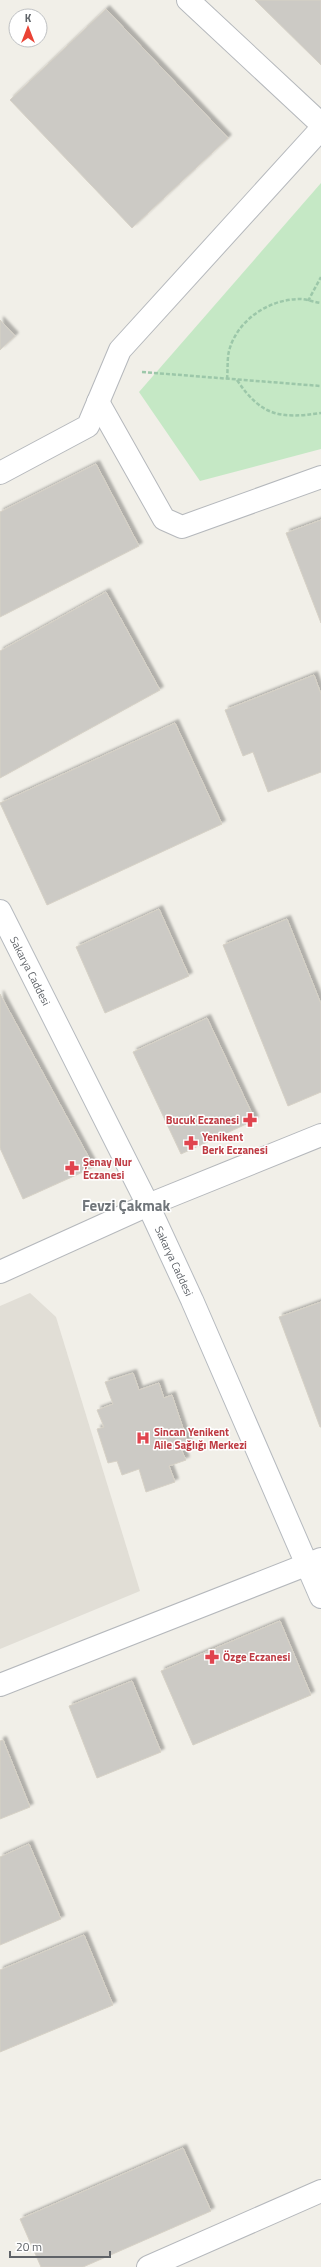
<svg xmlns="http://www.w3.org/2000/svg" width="321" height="2267" font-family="'Titillium Web',sans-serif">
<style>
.education{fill:#e1ded6}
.green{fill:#c5e8c5}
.building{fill:#cccac5;stroke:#d6d1c6;filter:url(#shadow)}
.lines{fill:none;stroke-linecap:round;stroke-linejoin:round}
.street-casing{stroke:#b5b8bc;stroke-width:24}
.secondary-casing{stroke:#b6babf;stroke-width:24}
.path{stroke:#9cc7a9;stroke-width:2.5;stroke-dasharray:4 2;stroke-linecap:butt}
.street{stroke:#fff;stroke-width:22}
.secondary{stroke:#fff;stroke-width:22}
.labels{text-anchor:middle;stroke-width:3;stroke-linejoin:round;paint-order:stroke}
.street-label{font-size:11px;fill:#5f6368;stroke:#fff}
.health-label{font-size:11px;font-weight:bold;fill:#be3a42;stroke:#fff;text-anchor:start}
.district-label{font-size:15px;font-weight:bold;fill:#70757a;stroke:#fff}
</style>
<defs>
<filter id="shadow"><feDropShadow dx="3.5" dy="-3.5" stdDeviation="1" flood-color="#0004"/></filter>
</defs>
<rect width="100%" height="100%" fill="#f1efe8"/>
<path class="education" d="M 30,1293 L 56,1317 L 140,1591 L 0,1649 L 0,1306 Z"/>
<path class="green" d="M 321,183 L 321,449 L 200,481 L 139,392 Z"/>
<g class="building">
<path d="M 255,0 L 321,0 L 321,65 Z"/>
<path d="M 106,9 L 228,138 L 132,228 L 10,100 Z"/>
<path d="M 0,320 L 15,336 L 0,350 Z"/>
<path d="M 96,464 L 139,546 L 0,617 L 0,512 Z"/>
<path d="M 321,520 L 321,623 L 286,533 Z"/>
<path d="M 106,592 L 160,690 L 0,778 L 0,651 Z"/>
<path d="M 314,675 L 321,694 L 321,772 L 268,792 L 253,752 L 243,756 L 225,710 Z"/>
<path d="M 175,723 L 222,824 L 47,905 L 0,803 Z"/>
<path d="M 159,909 L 189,976 L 105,1013 L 76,947 Z"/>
<path d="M 287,919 L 321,1004 L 321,1092 L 288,1106 L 223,945 Z"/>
<path d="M 0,994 L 94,1167 L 23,1199 L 0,1148 Z"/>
<path d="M 207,1018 L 255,1120 L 181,1154 L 133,1052 Z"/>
<path d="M 321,1302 L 321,1427 L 320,1427 L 279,1317 Z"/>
<path d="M 133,1373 L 139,1390 L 159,1383 L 164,1398 L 172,1395 L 189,1446 L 180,1447 L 186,1460 L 169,1466 L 175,1482 L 146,1492 L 139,1469 L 122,1475 L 117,1461 L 108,1463 L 97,1429 L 104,1427 L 97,1410 L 113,1404 L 105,1382 Z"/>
<path d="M 280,1621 L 311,1695 L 193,1745 L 161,1671 Z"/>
<path d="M 132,1681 L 161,1752 L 97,1778 L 69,1706 Z"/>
<path d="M 3,1740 L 30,1807 L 0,1819 L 0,1741 Z"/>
<path d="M 29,1844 L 61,1919 L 0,1945 L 0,1857 Z"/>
<path d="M 84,1935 L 113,2005 L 0,2052 L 0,1970 Z"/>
<path d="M 183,2148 L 211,2211 L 83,2267 L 41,2267 L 20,2219 Z"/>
</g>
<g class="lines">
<defs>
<g id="street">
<path d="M 188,0 L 321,124"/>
<path d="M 98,402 L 164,519 L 182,527 L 321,477"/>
<path d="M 0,473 L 88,426 L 120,350 L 321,129"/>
<path d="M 0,1272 L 148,1205 L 321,1135"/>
<path d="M 0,1685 L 321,1559"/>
<path d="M 148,2267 L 321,2191"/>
</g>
<g id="secondary">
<path id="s1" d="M 0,911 L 148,1205 L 192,1300 L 321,1597"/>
</g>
</defs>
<use href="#street" class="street-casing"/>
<use href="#secondary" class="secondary-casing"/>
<g class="path">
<path d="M 308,301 L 321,277"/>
<path d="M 142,372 L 321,386"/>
<path d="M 227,379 C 228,370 227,359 229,351 C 237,320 269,299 300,299 C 306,299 314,302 321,303"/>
<path d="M 237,380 C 261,416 280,419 321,413"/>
</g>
<use href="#street" class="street"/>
<use href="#secondary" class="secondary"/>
</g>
<defs>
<symbol id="pharmacy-bare" viewBox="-9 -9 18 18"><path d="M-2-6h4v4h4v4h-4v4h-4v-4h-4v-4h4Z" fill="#e0444e" stroke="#fff" stroke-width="2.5" paint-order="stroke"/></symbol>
<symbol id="hospital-bare" viewBox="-9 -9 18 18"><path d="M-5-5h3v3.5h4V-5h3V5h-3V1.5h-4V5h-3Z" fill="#e0444e" stroke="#fff" stroke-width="2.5" paint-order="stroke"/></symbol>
</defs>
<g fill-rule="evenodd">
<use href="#pharmacy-bare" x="240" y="1110" width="20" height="20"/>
<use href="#pharmacy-bare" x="181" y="1133" width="20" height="20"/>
<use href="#pharmacy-bare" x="62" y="1158" width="20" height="20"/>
<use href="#hospital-bare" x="133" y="1428" width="20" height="20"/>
<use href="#pharmacy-bare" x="202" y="1647" width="20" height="20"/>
</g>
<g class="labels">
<g class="street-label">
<text dy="4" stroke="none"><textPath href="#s1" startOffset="67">Sakarya Caddesi</textPath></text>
<text dy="4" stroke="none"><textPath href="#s1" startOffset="391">Sakarya Caddesi</textPath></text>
</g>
<g class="health-label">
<text x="239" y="1124" text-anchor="end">Bucuk Eczanesi</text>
<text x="202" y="1141">Yenikent<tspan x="202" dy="13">Berk Eczanesi</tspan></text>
<text x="83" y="1166">Şenay Nur<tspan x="83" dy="13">Eczanesi</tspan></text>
<text x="154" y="1436">Sincan Yenikent<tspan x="154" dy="13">Aile Sağlığı Merkezi</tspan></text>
<text x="223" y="1661">Özge Eczanesi</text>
</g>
<g class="district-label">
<text x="126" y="1211">Fevzi Çakmak</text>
</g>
</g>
<g transform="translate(28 28)"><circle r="19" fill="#ffffff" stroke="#bfc1c3"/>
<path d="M0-3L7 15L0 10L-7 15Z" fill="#ea4335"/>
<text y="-6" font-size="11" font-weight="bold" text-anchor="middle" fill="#5f6368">K</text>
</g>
<path d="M10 2251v6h100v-6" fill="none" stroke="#5f6368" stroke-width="2"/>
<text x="16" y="2251" font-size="12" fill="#5f6368" stroke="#ffffff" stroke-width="3" paint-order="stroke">20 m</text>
</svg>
